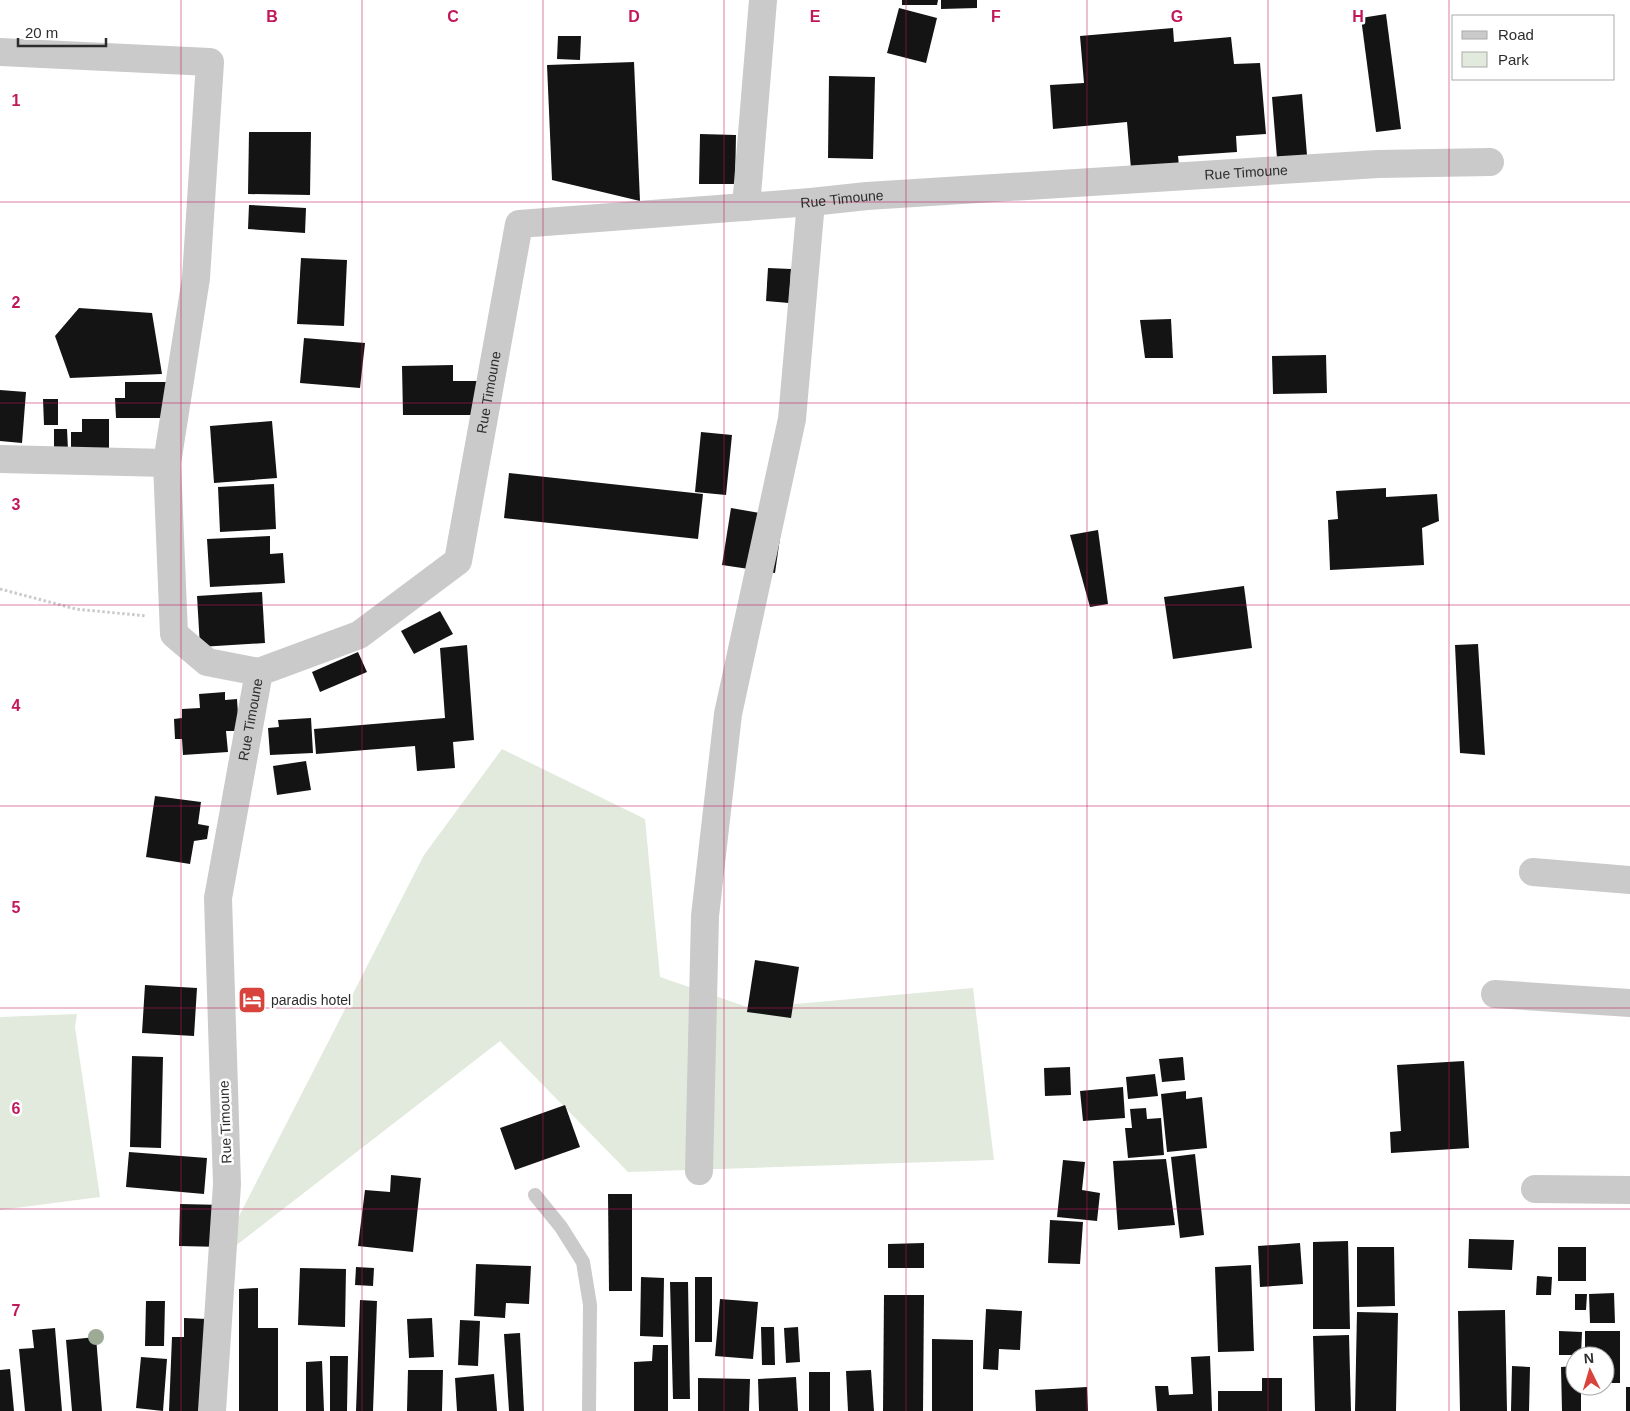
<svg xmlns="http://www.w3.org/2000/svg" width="1630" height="1411" font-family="Helvetica,sans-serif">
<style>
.green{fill:#e1eadc}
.building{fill:#141414}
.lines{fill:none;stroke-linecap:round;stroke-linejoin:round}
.path{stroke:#cacaca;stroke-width:3;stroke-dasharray:2.5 2.5;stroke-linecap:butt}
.lane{stroke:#cacaca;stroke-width:14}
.street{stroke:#cacaca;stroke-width:28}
.tree{fill:#9daa95}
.grid{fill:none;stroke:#c2185b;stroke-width:1;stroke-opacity:0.55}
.labels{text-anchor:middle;stroke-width:5;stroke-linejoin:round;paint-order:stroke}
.street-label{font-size:14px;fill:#2d2d2d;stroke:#fff}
.poi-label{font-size:14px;fill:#2d2d2d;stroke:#fff;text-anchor:start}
.grid-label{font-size:16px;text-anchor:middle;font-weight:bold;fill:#c2185b;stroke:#fff;stroke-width:5;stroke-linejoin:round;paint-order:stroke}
</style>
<rect width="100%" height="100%" fill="#fff"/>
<g class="green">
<path d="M 502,749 L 645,819 L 660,977 L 750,1008 L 973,988 L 994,1160 L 628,1172 L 500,1041 L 216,1261 L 424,855 Z"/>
<path d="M 77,1014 L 75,1027 L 100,1197 L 0,1210 L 0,1017 Z"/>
</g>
<g class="building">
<path d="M 902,0 L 938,0 L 937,5 L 902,5 Z"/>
<path d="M 941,0 L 977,0 L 977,8 L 941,9 Z"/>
<path d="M 899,8 L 937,18 L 926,63 L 887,53 Z"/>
<path d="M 1386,14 L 1401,129 L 1376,132 L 1361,18 Z"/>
<path d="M 1173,28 L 1174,42 L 1231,37 L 1234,64 L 1260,63 L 1266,134 L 1236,136 L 1237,152 L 1178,156 L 1179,166 L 1131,169 L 1127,122 L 1053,129 L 1050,85 L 1084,83 L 1080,36 Z"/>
<path d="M 558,36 L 581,36 L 580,60 L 557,59 Z"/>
<path d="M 634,62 L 640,201 L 552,180 L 547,65 Z"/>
<path d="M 829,76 L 875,77 L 873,159 L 828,158 Z"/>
<path d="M 1302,94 L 1307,155 L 1277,158 L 1272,97 Z"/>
<path d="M 249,132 L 311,132 L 310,195 L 248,194 Z"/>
<path d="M 700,134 L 736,135 L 735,184 L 699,184 Z"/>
<path d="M 249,205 L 306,208 L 305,233 L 248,229 Z"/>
<path d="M 301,258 L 347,260 L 344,326 L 297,324 Z"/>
<path d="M 768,268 L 791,269 L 789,303 L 766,301 Z"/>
<path d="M 79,308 L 152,313 L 162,374 L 70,378 L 55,336 Z"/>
<path d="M 1171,319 L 1173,358 L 1145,358 L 1140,320 Z"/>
<path d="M 304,338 L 365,343 L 360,388 L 300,383 Z"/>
<path d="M 1326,355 L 1327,393 L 1273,394 L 1272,356 Z"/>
<path d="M 453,365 L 453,381 L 479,381 L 479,415 L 403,415 L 402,366 Z"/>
<path d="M 125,382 L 168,382 L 168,418 L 116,418 L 115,398 L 125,398 Z"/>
<path d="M 0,390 L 26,392 L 22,443 L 0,441 Z"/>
<path d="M 43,399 L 58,399 L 58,425 L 44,425 Z"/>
<path d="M 82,419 L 109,419 L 109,457 L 71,457 L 71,432 L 82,432 Z"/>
<path d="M 272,421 L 277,478 L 214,483 L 210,426 Z"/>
<path d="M 54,429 L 67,429 L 68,450 L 54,450 Z"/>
<path d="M 701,432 L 732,435 L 726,495 L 695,492 Z"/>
<path d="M 509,473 L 703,494 L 698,539 L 504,518 Z"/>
<path d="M 274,484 L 276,529 L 220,532 L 218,487 Z"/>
<path d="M 1386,488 L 1386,497 L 1437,494 L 1439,521 L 1422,528 L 1424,565 L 1330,570 L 1328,520 L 1338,519 L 1336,491 Z"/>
<path d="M 731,508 L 783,517 L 775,573 L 722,565 Z"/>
<path d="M 1098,530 L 1108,604 L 1090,607 L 1070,535 Z"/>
<path d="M 270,536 L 270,554 L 283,553 L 285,583 L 210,587 L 207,539 Z"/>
<path d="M 1244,586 L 1252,648 L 1173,659 L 1164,597 Z"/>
<path d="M 262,592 L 265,643 L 200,647 L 197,596 Z"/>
<path d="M 440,611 L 453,634 L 414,654 L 401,631 Z"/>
<path d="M 1478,644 L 1485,755 L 1460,753 L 1455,645 Z"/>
<path d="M 467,645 L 474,740 L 453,742 L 455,768 L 417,771 L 415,746 L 316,754 L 314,729 L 445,718 L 440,648 Z"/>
<path d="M 358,652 L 367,672 L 320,692 L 312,672 Z"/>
<path d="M 225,692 L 225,700 L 237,699 L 239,731 L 226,731 L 228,752 L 183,755 L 182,739 L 175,739 L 174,719 L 182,718 L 182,709 L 200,708 L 199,694 Z"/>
<path d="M 311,718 L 313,753 L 270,755 L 268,728 L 279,727 L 278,720 Z"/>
<path d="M 306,761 L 311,790 L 277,795 L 273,766 Z"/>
<path d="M 155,796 L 201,802 L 198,824 L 209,826 L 207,839 L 194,841 L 190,864 L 146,857 Z"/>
<path d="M 755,960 L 799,967 L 791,1018 L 747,1012 Z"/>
<path d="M 145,985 L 197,988 L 194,1036 L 142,1033 Z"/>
<path d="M 132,1056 L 163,1057 L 161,1148 L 130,1147 Z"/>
<path d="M 1183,1057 L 1185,1080 L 1162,1082 L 1159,1059 Z"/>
<path d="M 1464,1061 L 1469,1148 L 1391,1153 L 1390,1132 L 1401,1131 L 1397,1065 Z"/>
<path d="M 1070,1067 L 1071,1095 L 1045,1096 L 1044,1068 Z"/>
<path d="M 1155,1074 L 1158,1096 L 1128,1099 L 1126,1077 Z"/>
<path d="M 1123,1087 L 1125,1118 L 1083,1121 L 1080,1091 Z"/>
<path d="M 1186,1091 L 1186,1099 L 1202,1097 L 1207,1148 L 1167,1152 L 1161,1094 Z"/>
<path d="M 565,1105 L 580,1147 L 515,1170 L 500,1128 Z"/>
<path d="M 1146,1108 L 1147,1119 L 1161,1118 L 1164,1155 L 1128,1158 L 1125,1128 L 1132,1128 L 1130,1109 Z"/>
<path d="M 129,1152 L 207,1158 L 204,1194 L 126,1187 Z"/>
<path d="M 1195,1154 L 1204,1235 L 1180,1238 L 1171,1157 Z"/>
<path d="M 1166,1159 L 1175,1225 L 1118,1230 L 1113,1161 Z"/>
<path d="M 1063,1160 L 1085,1162 L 1082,1190 L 1100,1193 L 1097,1221 L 1057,1217 Z"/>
<path d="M 391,1175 L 421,1178 L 413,1252 L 358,1246 L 365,1190 L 390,1192 Z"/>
<path d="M 608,1194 L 632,1194 L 632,1291 L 609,1291 Z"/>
<path d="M 180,1204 L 224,1205 L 223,1247 L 179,1246 Z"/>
<path d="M 1050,1220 L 1083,1222 L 1080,1264 L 1048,1263 Z"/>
<path d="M 1469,1239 L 1514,1240 L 1512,1270 L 1468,1268 Z"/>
<path d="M 1348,1241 L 1350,1329 L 1313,1329 L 1313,1242 Z"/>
<path d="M 924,1243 L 924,1268 L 888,1268 L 888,1244 Z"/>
<path d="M 1300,1243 L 1303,1284 L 1260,1287 L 1258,1246 Z"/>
<path d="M 1357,1247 L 1394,1247 L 1395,1306 L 1357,1307 Z"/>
<rect x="1558" y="1247" width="28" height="34"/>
<path d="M 476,1264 L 531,1266 L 529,1304 L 506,1303 L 505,1318 L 474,1316 Z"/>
<path d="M 1251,1265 L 1254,1351 L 1218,1352 L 1215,1267 Z"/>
<path d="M 356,1267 L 374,1268 L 373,1286 L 355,1285 Z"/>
<path d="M 300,1268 L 346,1269 L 345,1327 L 298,1325 Z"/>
<path d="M 1537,1276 L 1552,1277 L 1551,1295 L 1536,1295 Z"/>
<path d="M 641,1277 L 664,1278 L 663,1337 L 640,1336 Z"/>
<rect x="695" y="1277" width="17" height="65"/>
<path d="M 670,1282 L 688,1282 L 690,1399 L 673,1399 Z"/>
<path d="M 258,1288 L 258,1328 L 278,1328 L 278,1411 L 239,1411 L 239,1289 Z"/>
<path d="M 1614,1293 L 1615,1323 L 1590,1323 L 1589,1294 Z"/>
<path d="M 1575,1294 L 1587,1294 L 1586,1310 L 1575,1310 Z"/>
<path d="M 884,1295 L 924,1295 L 923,1411 L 883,1411 Z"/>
<path d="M 720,1299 L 758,1302 L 753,1359 L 715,1356 Z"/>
<path d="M 360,1300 L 377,1301 L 373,1411 L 356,1411 Z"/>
<path d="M 146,1301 L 165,1301 L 164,1346 L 145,1346 Z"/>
<path d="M 986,1309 L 1022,1311 L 1020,1350 L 999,1349 L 998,1370 L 983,1369 Z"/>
<path d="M 1505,1310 L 1507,1411 L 1460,1411 L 1458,1311 Z"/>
<path d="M 1357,1312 L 1398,1313 L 1396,1411 L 1355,1411 Z"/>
<path d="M 184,1318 L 207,1319 L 204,1411 L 169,1411 L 172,1337 L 184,1337 Z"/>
<path d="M 432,1318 L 434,1357 L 409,1358 L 407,1319 Z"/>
<path d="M 460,1320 L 480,1321 L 478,1366 L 458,1365 Z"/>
<path d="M 761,1327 L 774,1327 L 775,1365 L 762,1365 Z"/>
<path d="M 798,1327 L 800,1362 L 786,1363 L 784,1328 Z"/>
<path d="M 55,1328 L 62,1411 L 25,1411 L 19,1349 L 34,1348 L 32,1330 Z"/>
<path d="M 1559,1331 L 1582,1332 L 1581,1355 L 1559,1355 Z"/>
<path d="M 1585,1331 L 1620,1331 L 1620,1383 L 1605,1383 L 1605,1356 L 1585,1356 Z"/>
<path d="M 520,1333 L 524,1411 L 509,1411 L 504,1334 Z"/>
<path d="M 1349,1335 L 1351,1411 L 1315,1411 L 1313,1336 Z"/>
<path d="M 96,1337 L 102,1411 L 72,1411 L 66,1340 Z"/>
<path d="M 932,1339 L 973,1340 L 973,1411 L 932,1411 Z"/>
<path d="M 653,1345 L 668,1345 L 668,1411 L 634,1411 L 634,1362 L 652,1361 Z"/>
<path d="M 330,1356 L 348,1356 L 347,1411 L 330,1411 Z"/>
<path d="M 1210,1356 L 1212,1411 L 1157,1411 L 1155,1386 L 1168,1386 L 1169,1395 L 1193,1394 L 1191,1357 Z"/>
<path d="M 141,1357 L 167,1359 L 163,1411 L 136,1408 Z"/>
<path d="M 322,1361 L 324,1411 L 306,1411 L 306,1362 Z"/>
<path d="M 1512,1366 L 1530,1367 L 1529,1411 L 1511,1411 Z"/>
<path d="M 1575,1366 L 1575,1386 L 1581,1386 L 1581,1411 L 1562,1411 L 1561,1367 Z"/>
<path d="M 10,1369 L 14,1411 L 0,1411 L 0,1370 Z"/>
<path d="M 408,1370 L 443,1370 L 442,1411 L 407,1411 Z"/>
<path d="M 871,1370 L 874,1411 L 848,1411 L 846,1371 Z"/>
<rect x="809" y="1372" width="21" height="39"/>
<path d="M 494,1374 L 497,1411 L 457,1411 L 455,1378 Z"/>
<path d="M 796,1377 L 798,1411 L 759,1411 L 758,1379 Z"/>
<path d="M 698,1378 L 750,1379 L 749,1411 L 698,1411 Z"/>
<path d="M 1262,1378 L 1282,1378 L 1282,1411 L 1218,1411 L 1218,1391 L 1262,1391 Z"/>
<path d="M 1087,1387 L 1088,1411 L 1036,1411 L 1035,1390 Z"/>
<rect x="1626" y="1387" width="4" height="24"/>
</g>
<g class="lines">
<path class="path" d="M 0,589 L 76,609 L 146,616"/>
<path class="lane" d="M 535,1195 L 561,1227 L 583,1262 L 590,1305 L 589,1411"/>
<g class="street">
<path d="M 0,52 L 210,62 L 196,278 L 167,463 L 174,634 L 207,662 L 259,672"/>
<path d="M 746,207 L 763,0"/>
<path d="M 0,459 L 167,463"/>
<path d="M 1533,872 L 1630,880"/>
<path d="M 1495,994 L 1630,1003"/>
<path d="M 699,1171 L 705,916 L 728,714 L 792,419 L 811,202"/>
<path d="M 1535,1189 L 1630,1190"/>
<path id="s1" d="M 212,1411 L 227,1184 L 218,898 L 259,672 L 359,635 L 458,561 L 519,224 L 811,202 L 867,196 L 1378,164 L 1490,162"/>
</g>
</g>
<circle class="tree" cx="96" cy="1337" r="8"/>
<path class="grid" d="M 181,0 L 181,1411M 362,0 L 362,1411M 543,0 L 543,1411M 724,0 L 724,1411M 906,0 L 906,1411M 1087,0 L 1087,1411M 1268,0 L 1268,1411M 1449,0 L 1449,1411M 0,202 L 1630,202M 0,403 L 1630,403M 0,605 L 1630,605M 0,806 L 1630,806M 0,1008 L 1630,1008M 0,1209 L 1630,1209"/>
<defs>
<symbol id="hotel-square" viewBox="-11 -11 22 22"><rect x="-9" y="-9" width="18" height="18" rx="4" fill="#d8433b" stroke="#fff"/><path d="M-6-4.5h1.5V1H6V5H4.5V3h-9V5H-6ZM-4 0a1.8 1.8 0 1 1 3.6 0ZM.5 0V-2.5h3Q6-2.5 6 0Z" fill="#fff"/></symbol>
</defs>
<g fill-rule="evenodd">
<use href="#hotel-square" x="236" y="984" width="32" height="32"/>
</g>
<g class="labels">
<g class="street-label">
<text dy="5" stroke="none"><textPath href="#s1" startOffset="2045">Rue Timoune</textPath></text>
<text dy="5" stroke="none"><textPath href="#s1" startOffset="1640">Rue Timoune</textPath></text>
<text dy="5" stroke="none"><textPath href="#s1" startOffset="1145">Rue Timoune</textPath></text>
<text dy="5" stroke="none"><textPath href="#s1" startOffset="695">Rue Timoune</textPath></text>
<text transform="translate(225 1122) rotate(-92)" y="5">Rue Timoune</text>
</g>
<g class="poi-label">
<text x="271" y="1005">paradis hotel</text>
</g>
</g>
<g class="grid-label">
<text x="272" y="22">B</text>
<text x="453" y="22">C</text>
<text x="634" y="22">D</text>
<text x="815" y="22">E</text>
<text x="996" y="22">F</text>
<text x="1177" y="22">G</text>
<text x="1358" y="22">H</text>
<text x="16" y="106">1</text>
<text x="16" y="308">2</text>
<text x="16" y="510">3</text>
<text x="16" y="711">4</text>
<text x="16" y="913">5</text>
<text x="16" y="1114">6</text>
<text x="16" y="1316">7</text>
</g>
<rect x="1452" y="15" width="162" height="65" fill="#ffffff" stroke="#ababab"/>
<rect x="1462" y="31" width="25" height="8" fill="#cacaca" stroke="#ababab"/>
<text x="1498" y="40" font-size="15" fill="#2d2d2d">Road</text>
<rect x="1462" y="52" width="25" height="15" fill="#e1eadc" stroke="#ababab"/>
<text x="1498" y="65" font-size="15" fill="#2d2d2d">Park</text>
<g transform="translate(1590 1371) rotate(355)"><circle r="24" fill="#ffffff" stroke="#ababab"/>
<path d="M0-4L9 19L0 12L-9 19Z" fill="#d8433b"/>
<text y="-8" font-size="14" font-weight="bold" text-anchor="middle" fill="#2d2d2d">N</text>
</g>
<path d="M18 38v8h88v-8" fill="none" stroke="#2d2d2d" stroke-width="2.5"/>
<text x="25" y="38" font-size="15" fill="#2d2d2d" stroke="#ffffff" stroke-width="4" paint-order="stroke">20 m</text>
</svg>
